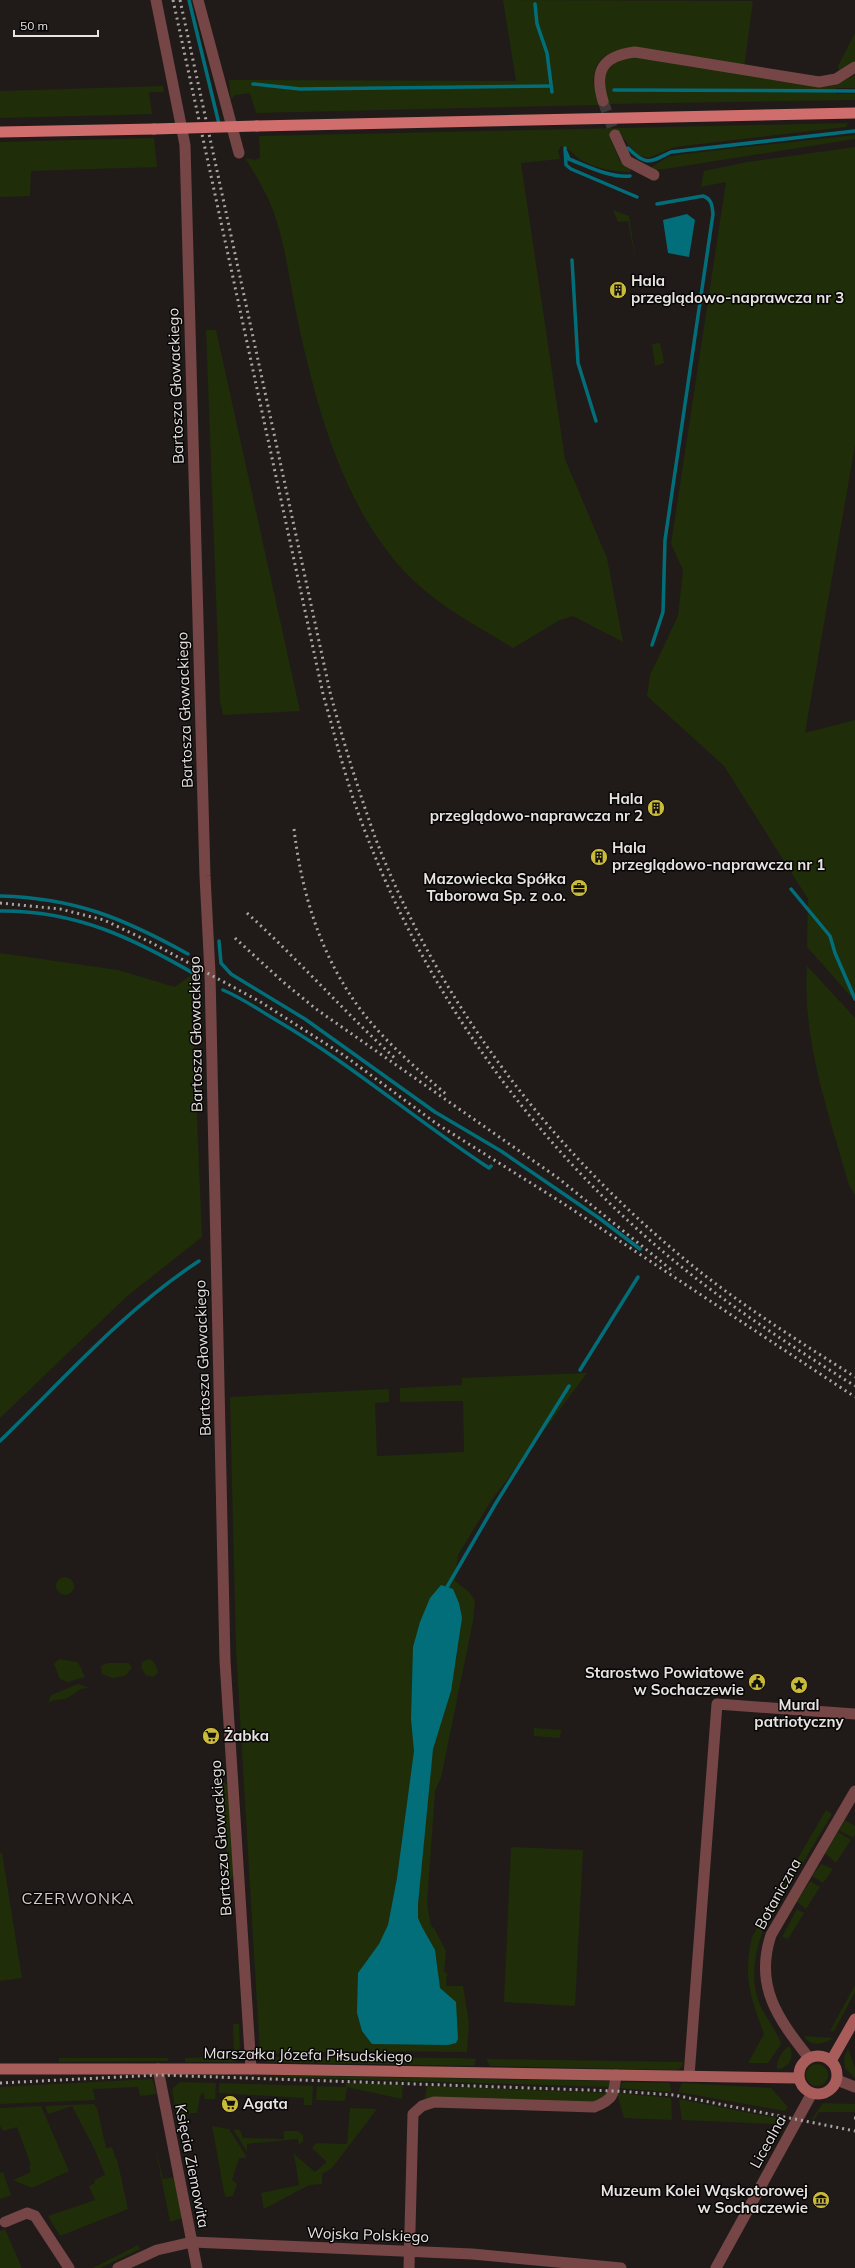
<svg xmlns="http://www.w3.org/2000/svg" width="855" height="2268" font-family="Mulish,sans-serif">
<style>
.green{fill:#1f2d09}
.water{fill:#026e7a}
.lines{fill:none;stroke-linecap:round;stroke-linejoin:round}
.stream{stroke:#026e7a;stroke-width:3.5}
.minor-tunnel{stroke:#3e3937;stroke-width:11;stroke-dasharray:11 5.5;stroke-linecap:butt}
.minor{stroke:#754645;stroke-width:11}
.tertiary{stroke:#754645;stroke-width:11}
.secondary{stroke:#a85d5b;stroke-width:11}
.primary{stroke:#cf6e6c;stroke-width:11}
.rail{stroke:#a8a5a3;stroke-width:3;stroke-dasharray:2 4;stroke-linecap:butt}
.primary-bridge{stroke:#cf6e6c;stroke-width:11}
.labels{text-anchor:middle;stroke-width:3;stroke-linejoin:round;paint-order:stroke}
.poi-label{font-size:15px;font-weight:bold;fill:#e6e3e1;stroke:#080606;text-anchor:start}
.street-label{font-size:15px;fill:#e6e3e1;stroke:#080606}
.neighbourhood-label{font-size:16px;letter-spacing:1px;fill:#d0c9c7;stroke:#080606}
</style>
<rect width="100%" height="100%" fill="#201b19"/>
<g class="green">
<path d="M 503,0 L 753,1 L 744,68 L 625,48 L 604,56 L 596,66 L 593,81 L 599,105 L 256,113 L 250,93 L 235,95 L 231,100 L 229,80 L 516,81 Z"/>
<path d="M 855,33 L 855,61 L 840,74 L 838,66 Z"/>
<path d="M 635,57 L 824,87 L 836,85 L 855,75 L 855,88 L 836,88 L 836,94 L 855,94 L 855,100 L 609,104 C 608,98 604,89 603,83 C 603,65 622,58 635,57 Z"/>
<path d="M 163,86 L 164,92 L 149,92 L 152,114 L 0,118 L 0,91 Z"/>
<path d="M 848,123 L 846,127 L 675,147 L 648,158 L 638,155 L 619,134 L 611,140 L 620,161 L 631,169 L 630,172 C 615,172 594,168 581,160 C 573,155 571,149 561,146 L 558,151 L 560,159 L 521,163 L 565,459 L 607,558 L 623,642 L 573,616 L 560,620 L 513,648 C 479,627 442,608 413,580 C 345,515 316,407 297,317 C 289,280 285,238 270,203 C 263,187 254,172 245,158 L 254,160 L 260,158 L 259,136 Z"/>
<path d="M 855,135 L 855,139 L 665,169 L 653,170 L 650,168 L 668,157 L 684,154 Z"/>
<path d="M 154,138 L 157,167 L 31,171 L 30,196 L 0,197 L 0,142 Z"/>
<path d="M 855,147 L 855,445 L 805,733 L 855,720 L 855,1001 L 807,947 L 808,899 L 724,766 L 647,696 L 650,675 L 678,616 L 683,570 L 671,544 L 726,182 L 701,187 L 704,171 L 747,162 Z"/>
<path d="M 613,210 L 629,216 L 636,262 L 628,221 L 618,222 Z"/>
<path d="M 206,330 L 216,330 L 300,711 L 223,715 L 220,701 Z"/>
<path d="M 660,343 L 664,363 L 655,366 L 652,344 Z"/>
<path d="M 0,953 L 118,970 L 175,987 L 191,975 L 202,1237 L 126,1297 L 0,1418 Z"/>
<path d="M 807,966 L 855,1018 L 855,1195 L 849,1185 C 829,1114 802,1041 807,966 Z"/>
<path d="M 587,1373 L 491,1501 L 458,1555 L 455,1581 L 469,1592 L 475,1600 L 473,1621 L 441,1778 L 435,1791 L 427,1904 L 431,1926 L 434,1928 L 446,1951 L 444,1972 L 447,1973 L 446,1986 L 463,1986 L 469,2023 L 467,2052 L 367,2051 L 260,2054 L 236,1650 L 230,1397 L 389,1389 L 389,1402 L 375,1403 L 377,1456 L 464,1452 L 463,1401 L 400,1402 L 400,1388 L 462,1385 L 462,1378 Z"/>
<circle cx="65" cy="1586" r="9"/>
<path d="M 59,1659 L 78,1662 L 85,1677 L 68,1682 L 60,1679 L 54,1664 Z"/>
<path d="M 149,1659 C 155,1662 157,1667 158,1673 L 153,1677 L 146,1675 L 141,1668 L 142,1662 Z"/>
<path d="M 108,1663 L 129,1663 L 132,1668 L 125,1676 L 112,1678 L 102,1674 L 101,1666 Z"/>
<path d="M 78,1684 L 90,1688 C 78,1687 76,1694 67,1698 C 60,1701 55,1698 48,1703 L 51,1695 Z"/>
<path d="M 534,1728 L 561,1730 L 560,1738 L 534,1736 Z"/>
<path d="M 221,1780 L 228,1785 L 234,1874 L 231,1879 L 225,1881 L 224,1857 L 227,1856 Z"/>
<path d="M 826,1810 L 832,1814 L 764,1928 C 754,1954 749,1983 762,2009 C 768,2021 777,2031 781,2044 L 768,2063 L 748,2063 L 764,2034 C 750,1995 743,1979 752,1937 Z"/>
<path d="M 845,1820 L 855,1826 L 855,1834 L 853,1838 L 839,1830 Z"/>
<path d="M 838,1832 L 851,1840 L 836,1863 L 825,1853 Z"/>
<path d="M 511,1847 L 583,1850 L 575,2006 L 504,2002 Z"/>
<path d="M 0,1853 L 2,1853 L 22,1978 L 0,1981 Z"/>
<path d="M 821,1864 L 833,1869 L 823,1883 L 812,1876 Z"/>
<path d="M 810,1881 L 820,1887 L 806,1909 L 797,1902 Z"/>
<path d="M 797,1909 L 804,1913 L 788,1939 L 782,1937 Z"/>
<path d="M 855,1985 L 855,1992 L 834,2031 L 830,2031 Z"/>
<path d="M 233,2024 L 239,2024 L 240,2052 L 234,2052 Z"/>
<path d="M 804,2036 L 833,2038 C 824,2044 811,2048 804,2036 Z"/>
<path d="M 789,2046 C 795,2056 790,2068 777,2069 C 776,2060 782,2051 789,2046 Z"/>
<path d="M 848,2048 L 855,2068 L 855,2078 L 845,2068 L 844,2058 Z"/>
<path d="M 242,2056 L 235,2062 L 185,2062 L 185,2058 Z"/>
<path d="M 260,2057 L 314,2057 L 314,2063 L 267,2062 Z"/>
<path d="M 317,2057 L 458,2058 L 476,2059 L 474,2066 L 317,2063 Z"/>
<path d="M 59,2058 L 168,2058 L 168,2061 L 59,2062 Z"/>
<path d="M 486,2059 L 683,2062 L 682,2067 L 677,2070 L 490,2066 Z"/>
<circle cx="817" cy="2075" r="11"/>
<path d="M 186,2074 L 610,2081 L 612,2087 Z"/>
<path d="M 152,2079 L 157,2094 L 140,2096 L 138,2087 L 93,2089 L 95,2100 L 0,2104 L 0,2087 Z"/>
<path d="M 180,2082 L 216,2083 L 215,2099 L 205,2099 L 203,2092 L 200,2096 L 197,2113 L 176,2114 L 172,2089 Z"/>
<path d="M 623,2082 L 670,2083 L 671,2092 L 619,2088 Z"/>
<path d="M 219,2083 L 313,2086 L 312,2105 L 304,2105 L 304,2098 L 219,2093 Z"/>
<path d="M 346,2083 L 403,2085 L 402,2099 L 347,2087 L 345,2101 L 316,2100 L 317,2086 L 346,2087 Z"/>
<path d="M 682,2083 L 771,2088 L 788,2107 L 785,2111 L 678,2092 Z"/>
<path d="M 427,2086 L 608,2093 L 606,2097 L 594,2103 L 424,2102 Z"/>
<path d="M 617,2093 L 671,2098 L 672,2120 L 624,2118 Z"/>
<path d="M 679,2099 L 781,2119 L 778,2124 L 682,2120 Z"/>
<path d="M 823,2103 L 855,2104 L 855,2112 L 819,2112 L 814,2120 L 812,2119 Z"/>
<path d="M 94,2104 L 97,2108 L 106,2148 L 112,2147 L 116,2159 L 117,2159 L 128,2209 L 60,2236 L 48,2216 L 95,2200 L 89,2186 L 95,2183 L 94,2180 L 105,2175 L 95,2150 L 72,2106 L 48,2114 L 45,2106 Z"/>
<path d="M 41,2106 L 69,2171 L 32,2188 L 13,2180 L 31,2172 L 29,2166 L 31,2165 L 17,2127 L 3,2131 L 0,2126 L 0,2108 Z"/>
<path d="M 350,2108 L 377,2109 L 332,2168 L 322,2174 L 322,2184 L 309,2185 L 264,2209 L 261,2193 L 299,2185 L 294,2154 L 315,2172 L 327,2162 L 312,2148 L 316,2143 L 347,2144 Z"/>
<path d="M 212,2126 L 229,2129 L 246,2156 L 245,2158 L 239,2158 L 232,2180 L 237,2184 L 233,2196 L 225,2197 Z"/>
<path d="M 233,2129 L 240,2130 L 243,2138 L 284,2139 L 284,2131 L 298,2131 L 303,2135 L 303,2141 L 299,2145 L 298,2139 L 247,2144 L 247,2152 Z"/>
<path d="M 155,2146 L 163,2179 L 175,2177 L 182,2218 L 170,2222 Z"/>
<path d="M 3,2172 L 11,2195 L 0,2199 L 0,2173 Z"/>
<path d="M 5,2229 L 22,2268 L 0,2268 L 0,2231 Z"/>
<path d="M 138,2245 L 140,2249 L 100,2268 L 93,2268 Z"/>
</g>
<g class="water">
<path d="M 687,214 L 695,220 L 689,257 L 668,253 L 663,220 Z"/>
<path d="M 441,1585 L 453,1589 L 459,1603 L 462,1618 L 451,1691 L 433,1749 L 418,1904 L 418,1918 L 422,1927 L 435,1950 L 440,1988 L 456,2002 L 458,2039 L 456,2043 L 448,2045 L 372,2044 L 362,2031 L 357,2013 L 358,1973 L 379,1944 L 388,1925 L 397,1878 L 414,1751 L 411,1719 L 413,1647 L 420,1622 L 430,1598 Z"/>
</g>
<g class="lines">
<g class="stream">
<path d="M 189,0 L 219,124"/>
<path d="M 535,4 L 537,24 L 547,53 L 552,92"/>
<path d="M 253,84 L 300,89 L 551,86"/>
<path d="M 614,90 L 855,91"/>
<path d="M 565,148 L 566,165 L 571,169 L 637,197"/>
<path d="M 628,148 C 647,167 650,162 671,152 L 855,131"/>
<path d="M 566,152 L 569,159 C 587,166 610,178 630,176"/>
<path d="M 572,260 L 578,363 L 596,421"/>
<path d="M 652,645 L 663,612 L 665,540 L 713,214 C 712,206 712,199 703,196 L 657,204"/>
<path d="M 791,889 L 830,936 L 835,953 L 855,999"/>
<path d="M 0,896 C 75,898 123,918 188,954"/>
<path d="M 0,911 C 76,910 135,939 198,976"/>
<path d="M 219,941 L 221,963 L 231,974 L 305,1019 L 435,1112 L 501,1151 L 599,1218 L 640,1249"/>
<path d="M 223,990 C 242,998 259,1010 276,1020 C 351,1064 417,1121 489,1168 L 491,1166"/>
<path d="M 580,1370 L 638,1277"/>
<path d="M 0,1441 C 64,1379 124,1310 199,1261"/>
<path d="M 447,1587 L 496,1503 L 569,1386"/>
</g>
<path class="minor-tunnel" d="M 603,101 L 615,135"/>
<g class="minor">
<path d="M 198,0 L 239,153"/>
<path d="M 603,101 C 594,71 602,56 635,52 L 819,82 L 836,79 L 855,67"/>
<path d="M 615,135 L 627,161 L 654,175"/>
<path d="M 158,2069 L 197,2268"/>
<path d="M 689,2076 L 717,1704 L 855,1714"/>
<path d="M 5,2222 L 27,2213 L 35,2216 L 69,2268"/>
<path d="M 118,2268 L 157,2250 L 192,2242 L 472,2254 L 621,2268"/>
<path d="M 409,2268 L 413,2114 L 422,2106 L 434,2102 L 594,2107 C 613,2100 614,2095 616,2075"/>
</g>
<g class="tertiary">
<path d="M 156,0 L 185,145 L 205,876 L 210,973 L 225,1661 L 251,2069"/>
<path d="M 809,2058 C 778,2019 754,1986 771,1935 L 855,1791"/>
<path d="M 837,2080 L 855,2087"/>
<path d="M 716,2268 L 812,2093"/>
</g>
<g class="secondary">
<circle cx="818" cy="2075" r="19"/>
<path d="M 831,2061 L 855,2019"/>
<path d="M 0,2069 L 251,2069 L 799,2078"/>
</g>
<g class="primary">
<path d="M 257,126 L 855,113"/>
<path d="M 0,132 L 154,129"/>
</g>
<g class="rail">
<path d="M 173,0 L 323,694 C 333,729 342,764 353,798 C 414,977 527,1140 673,1260 C 730,1307 793,1347 855,1386"/>
<path d="M 180,0 L 330,692 C 343,741 358,789 375,837 C 437,999 544,1141 676,1252 C 731,1299 794,1338 855,1377"/>
<path d="M 294,829 C 303,905 328,978 382,1035 C 403,1057 425,1076 447,1095"/>
<path d="M 0,903 L 60,909 L 104,920 L 150,942 L 259,1001 L 345,1056 L 437,1124 L 561,1202 L 855,1397"/>
<path d="M 247,913 C 299,960 345,1013 397,1060"/>
<path d="M 235,938 L 282,981 L 316,1009 L 558,1178 L 674,1272"/>
<path d="M 0,2083 L 159,2075 L 615,2091 L 674,2095 L 855,2131"/>
<path d="M 854,2118 L 855,2118"/>
</g>
<path class="primary-bridge" d="M 154,129 L 257,126"/>
</g>
<defs>
<symbol id="building-disc" viewBox="-11 -11 22 22"><circle r="9.5" fill="#c9ba3a" stroke="#080606"/><path d="M-4-6H4V6H1V3H-1V6H-4ZM-2.5-4.3h1.7v1.8h-1.7ZM.8-4.3h1.7v1.8H.8ZM-2.5-1h1.7V.8h-1.7ZM.8-1h1.7V.8H.8Z" fill="#111"/></symbol>
<symbol id="office-disc" viewBox="-11 -11 22 22"><circle r="9.5" fill="#c9ba3a" stroke="#080606"/><path d="M-6-3h4V-5.5h4V-3h4V5H-6ZM-1-4.5V-3h2v-1.5ZM-6 0V1H6V0Z" fill="#111"/></symbol>
<symbol id="civic-disc" viewBox="-11 -11 22 22"><circle r="9.5" fill="#c9ba3a" stroke="#080606"/><path d="M-.6-6.5H3V-4.5H.6V-3L4-1V1h2V6H-6V1h2V-1L-.6-3ZM-1.2 2.5V6h2.4V2.5Z" fill="#111"/></symbol>
<symbol id="sight-disc" viewBox="-11 -11 22 22"><circle r="9.5" fill="#c9ba3a" stroke="#080606"/><path d="M0-6L1.8-2.2L6-1.7L2.9 1.2L3.7 5.4L0 3.3L-3.7 5.4L-2.9 1.2L-6-1.7L-1.8-2.2Z" fill="#111"/></symbol>
<symbol id="supermarket-disc" viewBox="-11 -11 22 22"><circle r="9.5" fill="#c9ba3a" stroke="#080606"/><path d="M-6-5.5h2.5l.6 2H6L4.5 2H-2.5L-4.4-4H-6ZM-1.5 3.2a1.3 1.3 0 1 0 .1 0ZM3 3.2a1.3 1.3 0 1 0 .1 0Z" fill="#111"/></symbol>
<symbol id="museum-disc" viewBox="-11 -11 22 22"><circle r="9.5" fill="#c9ba3a" stroke="#080606"/><path d="M0-6L6-3V-2H-6V-3ZM-5-1h2V3h-2ZM-1-1h2V3h-2ZM3-1h2V3H3ZM-6 4H6V6H-6Z" fill="#111"/></symbol>
</defs>
<g fill-rule="evenodd">
<use href="#building-disc" x="608" y="280" width="20" height="20"/>
<use href="#building-disc" x="646" y="798" width="20" height="20"/>
<use href="#building-disc" x="589" y="847" width="20" height="20"/>
<use href="#office-disc" x="569" y="878" width="20" height="20"/>
<use href="#civic-disc" x="747" y="1672" width="20" height="20"/>
<use href="#sight-disc" x="789" y="1675" width="20" height="20"/>
<use href="#supermarket-disc" x="201" y="1726" width="20" height="20"/>
<use href="#supermarket-disc" x="220" y="2094" width="20" height="20"/>
<use href="#museum-disc" x="811" y="2190" width="20" height="20"/>
</g>
<g class="labels">
<g class="poi-label">
<text x="631" y="286">Hala<tspan x="631" dy="17">przeglądowo-naprawcza nr 3</tspan></text>
<text x="643" y="804" text-anchor="end">Hala<tspan x="643" dy="17">przeglądowo-naprawcza nr 2</tspan></text>
<text x="612" y="853">Hala<tspan x="612" dy="17">przeglądowo-naprawcza nr 1</tspan></text>
<text x="566" y="884" text-anchor="end">Mazowiecka Spółka<tspan x="566" dy="17">Taborowa Sp. z o.o.</tspan></text>
<text x="744" y="1678" text-anchor="end">Starostwo Powiatowe<tspan x="744" dy="17">w Sochaczewie</tspan></text>
<text x="799" y="1710" text-anchor="middle">Mural<tspan x="799" dy="17">patriotyczny</tspan></text>
<text x="224" y="1741">Żabka</text>
<text x="243" y="2109">Agata</text>
<text x="808" y="2196" text-anchor="end">Muzeum Kolei Wąskotorowej<tspan x="808" dy="17">w Sochaczewie</tspan></text>
</g>
<g class="street-label">
<text transform="translate(176 386) rotate(-92)" y="5">Bartosza Głowackiego</text>
<text transform="translate(185 710) rotate(-92)" y="5">Bartosza Głowackiego</text>
<text transform="translate(196 1034) rotate(-91)" y="5">Bartosza Głowackiego</text>
<text transform="translate(203 1358) rotate(-92)" y="5">Bartosza Głowackiego</text>
<text transform="translate(221 1838) rotate(-94)" y="5">Bartosza Głowackiego</text>
<text transform="translate(778 1894) rotate(-61)" y="5">Botaniczna</text>
<text transform="translate(308 2055) rotate(1)" y="5">Marszałka Józefa Piłsudskiego</text>
<text transform="translate(768 2142) rotate(-61)" y="5">Licealna</text>
<text transform="translate(192 2166) rotate(79)" y="5">Księcia Ziemowita</text>
<text transform="translate(368 2235) rotate(2)" y="5">Wojska Polskiego</text>
</g>
<g class="neighbourhood-label">
<text x="78" y="1904">CZERWONKA</text>
</g>
</g>
<path d="M14 30v6h84v-6" fill="none" stroke="#e6e3e1" stroke-width="2"/>
<text x="20" y="30" font-size="12" fill="#e6e3e1" stroke="#080606" stroke-width="3" paint-order="stroke">50 m</text>
</svg>
